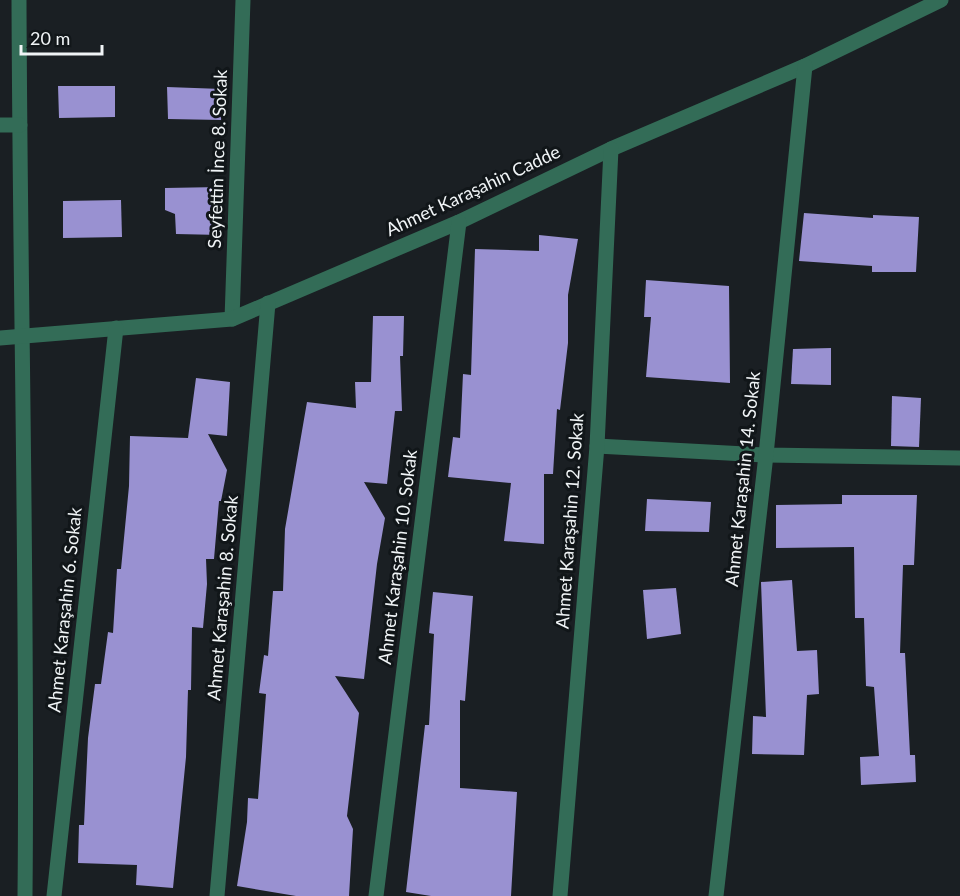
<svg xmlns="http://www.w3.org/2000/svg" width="960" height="896" font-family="Lato,sans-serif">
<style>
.building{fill:#9991d1}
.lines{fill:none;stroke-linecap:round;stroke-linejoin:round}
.minor{stroke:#336c57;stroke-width:15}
.labels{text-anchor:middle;stroke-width:6;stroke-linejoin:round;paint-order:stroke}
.street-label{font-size:18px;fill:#f0f4f6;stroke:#111619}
</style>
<rect width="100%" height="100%" fill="#1a1f23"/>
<g class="building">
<path d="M 58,86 L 115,86 L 115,117 L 59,118 Z"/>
<path d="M 167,87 L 222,89 L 221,120 L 168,119 Z"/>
<path d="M 220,187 L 221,235 L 176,234 L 175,214 L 165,210 L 165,188 Z"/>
<path d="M 121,200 L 122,237 L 63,238 L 63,201 Z"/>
<path d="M 804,213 L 873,218 L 873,215 L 919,217 L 916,272 L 872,272 L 872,266 L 799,261 Z"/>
<path d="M 539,235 L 578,239 L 568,295 L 568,343 L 560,410 L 557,409 L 553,474 L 544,474 L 544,544 L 504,541 L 511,483 L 448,477 L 453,437 L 460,438 L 463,374 L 471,375 L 475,249 L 539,251 Z"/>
<path d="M 646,280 L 729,286 L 730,383 L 646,377 L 651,317 L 644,317 Z"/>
<path d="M 373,316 L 404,316 L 403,356 L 400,356 L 402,411 L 395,411 L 387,484 L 364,482 L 385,518 L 377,564 L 364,679 L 335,676 L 359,713 L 347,816 L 353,829 L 349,896 L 296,896 L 237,886 L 247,822 L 248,798 L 258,799 L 266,694 L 259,693 L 264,655 L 268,656 L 273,591 L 283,591 L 285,529 L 307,402 L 356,408 L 355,382 L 371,382 Z"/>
<path d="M 831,348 L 831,385 L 791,384 L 793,349 Z"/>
<path d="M 196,378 L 230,382 L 227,436 L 208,434 L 227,470 L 221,501 L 219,501 L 214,559 L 206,559 L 207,584 L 203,628 L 192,627 L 191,690 L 188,690 L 186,757 L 173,888 L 136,885 L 137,865 L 78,863 L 79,825 L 84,825 L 88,738 L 95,684 L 101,684 L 108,632 L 113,633 L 117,569 L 121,569 L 129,486 L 130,436 L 188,438 Z"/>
<path d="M 892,396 L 921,398 L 919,447 L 891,446 Z"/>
<path d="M 842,495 L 917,495 L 914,565 L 903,565 L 900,653 L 905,653 L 910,755 L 915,755 L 916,782 L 861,785 L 860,757 L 879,756 L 874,687 L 866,686 L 864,618 L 855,618 L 854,547 L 776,548 L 776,505 L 842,504 Z"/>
<path d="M 647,499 L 711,502 L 709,532 L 645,531 Z"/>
<path d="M 792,580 L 797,651 L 817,650 L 819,694 L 807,695 L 804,755 L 752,754 L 753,716 L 766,717 L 761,582 Z"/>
<path d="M 676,588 L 681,634 L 647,639 L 643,590 Z"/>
<path d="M 433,592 L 473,596 L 465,701 L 460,700 L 460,788 L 517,792 L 511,896 L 431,896 L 406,892 L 425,725 L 429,725 L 434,634 L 429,633 Z"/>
</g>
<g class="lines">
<g class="minor">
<path d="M 19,0 C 20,299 28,597 25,896"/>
<path d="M 0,125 L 20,125"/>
<path d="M 232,319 L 243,0"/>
<path d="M 0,338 L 232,319 L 459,222 L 611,149 L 805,66 L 941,0"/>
<path d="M 597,446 L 766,455 L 960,458"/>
<path d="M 54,896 L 116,328"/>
<path d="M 217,896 L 268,303"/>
<path d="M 376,896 L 459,222"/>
<path d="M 560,896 L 597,446 L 611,149"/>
<path d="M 716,896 L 766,455 L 805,66"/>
</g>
</g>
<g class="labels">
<g class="street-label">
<text transform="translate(218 159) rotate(-88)" y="6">Seyfettin İnce 8. Sokak</text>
<text transform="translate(473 191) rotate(-25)" y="6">Ahmet Karaşahin Cadde</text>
<text transform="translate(743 479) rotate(-84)" y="6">Ahmet Karaşahin 14. Sokak</text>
<text transform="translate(570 521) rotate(-86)" y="6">Ahmet Karaşahin 12. Sokak</text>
<text transform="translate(398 557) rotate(-83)" y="6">Ahmet Karaşahin 10. Sokak</text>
<text transform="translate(223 598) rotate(-85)" y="6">Ahmet Karaşahin 8. Sokak</text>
<text transform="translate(65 610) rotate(-84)" y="6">Ahmet Karaşahin 6. Sokak</text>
</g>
</g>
<path d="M21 45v9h81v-9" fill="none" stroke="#f0f4f6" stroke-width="3"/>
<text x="30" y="45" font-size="18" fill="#f0f4f6" stroke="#111619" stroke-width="4.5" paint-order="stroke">20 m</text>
</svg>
